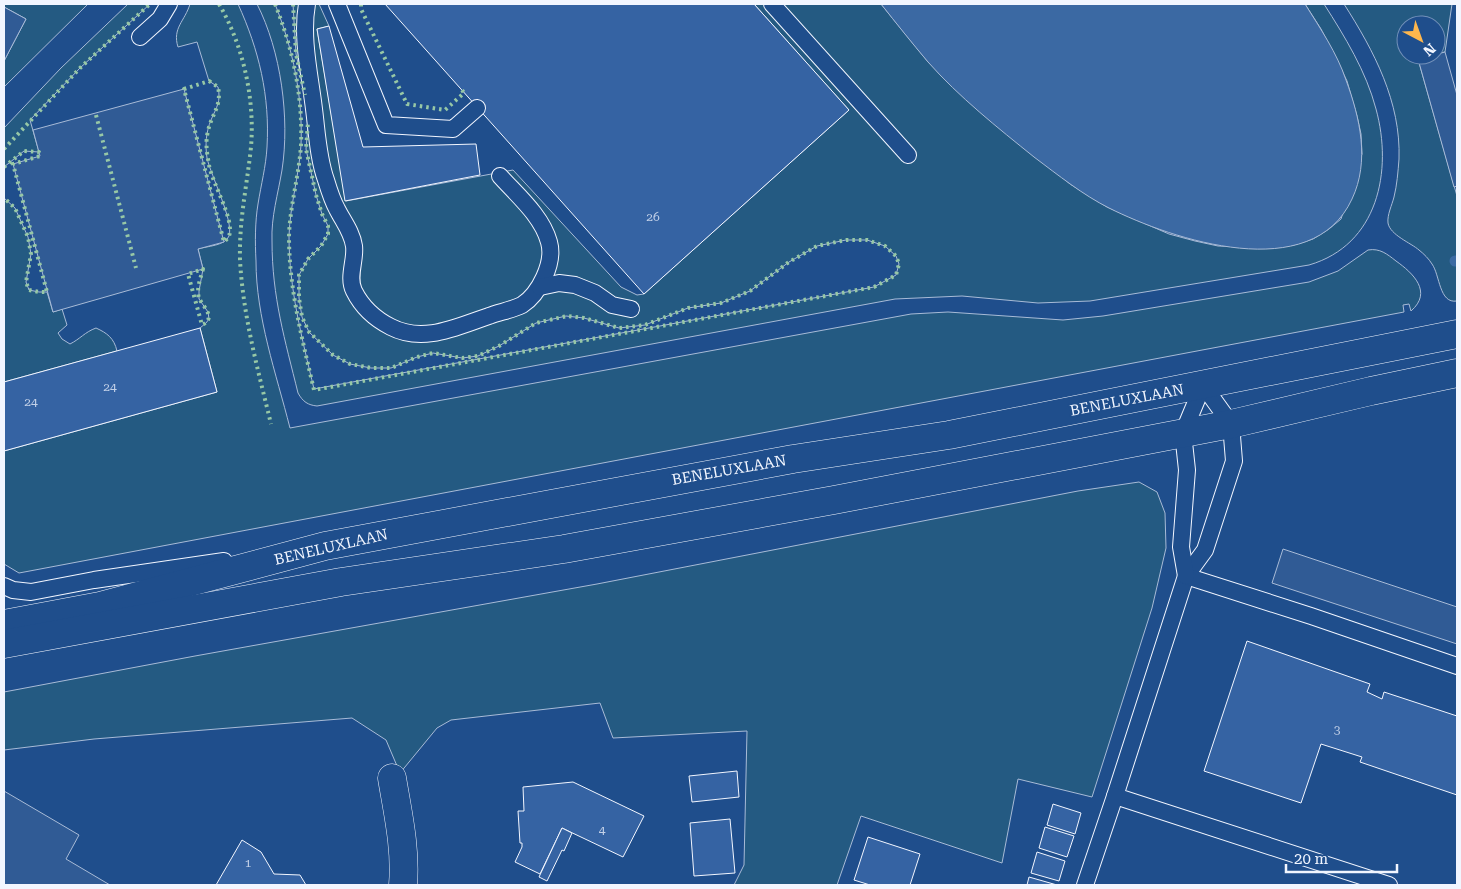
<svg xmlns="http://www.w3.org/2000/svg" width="1461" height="889" font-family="'Roboto Serif',serif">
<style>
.green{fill:#245a82;stroke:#a8bbd7}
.parking{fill:#305b95;stroke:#a8bbd7}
.water{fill:#3b69a3;stroke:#a8bbd7}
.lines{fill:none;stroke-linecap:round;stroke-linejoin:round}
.stream{stroke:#3b69a3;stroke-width:11}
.building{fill:#3563a3;stroke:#f2f6ff}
.lane-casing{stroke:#f2f6ff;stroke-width:18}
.street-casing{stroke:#f2f6ff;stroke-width:29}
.secondary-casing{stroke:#f2f6ff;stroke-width:29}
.lane{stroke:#1f4e8c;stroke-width:16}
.street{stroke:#1f4e8c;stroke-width:28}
.secondary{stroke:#1f4e8c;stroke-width:28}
.hedge{stroke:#97c8a6;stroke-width:4;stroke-dasharray:2.5 4;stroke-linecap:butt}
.labels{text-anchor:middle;stroke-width:4;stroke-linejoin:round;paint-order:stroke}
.number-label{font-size:12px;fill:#c3d1e8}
.street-label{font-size:15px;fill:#f2f6ff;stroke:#1f4e8c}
</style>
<rect width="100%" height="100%" fill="#1f4e8c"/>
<g class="green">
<path d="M 4,4 L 88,4 L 4,87 L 4,61 L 26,19 L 4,7 Z"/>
<path d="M 128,4 L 150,4 L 80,68 L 30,120 L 39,152 L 24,151 L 4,167 L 4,128 L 61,68 Z"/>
<path d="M 190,4 L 238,4 C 259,50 270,96 267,147 C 266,166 261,185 258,204 C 255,222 255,242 256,261 C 256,317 276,373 290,428 L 911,314 L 948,312 L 1063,320 L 1103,316 L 1309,282 L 1338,271 L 1368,250 C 1380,248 1387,254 1396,261 C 1413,273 1433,292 1411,311 L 1409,304 L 1403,305 L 1404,312 L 19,573 L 4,564 L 4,451 L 217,392 L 200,328 L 206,323 L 209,319 L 208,312 L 199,299 L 199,291 L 203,269 L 198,249 C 207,246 225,246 229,236 C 234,221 211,176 207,158 C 205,145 206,132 211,120 C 217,106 221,102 218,87 L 209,81 L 197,42 L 178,47 C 172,28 185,21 190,4 Z"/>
<path d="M 257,4 L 275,4 C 293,49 303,97 301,145 C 299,176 290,205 289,236 C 289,289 302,338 314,389 L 874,287 L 896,275 L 899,264 L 896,256 L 885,246 L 867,240 L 846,240 L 817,246 L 789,262 L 750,291 L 721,303 L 688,308 L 645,325 L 619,328 L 584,318 L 566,316 L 536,323 L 499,346 L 478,356 L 462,358 L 433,353 L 417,357 L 391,368 L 371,368 L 350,364 L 333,355 L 309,332 L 302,317 L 299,298 L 299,275 L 308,259 L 321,246 L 328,234 L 328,226 L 322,214 L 316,195 L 306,149 L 308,125 L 306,99 L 296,54 L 293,4 L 319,4 L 329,26 L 317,29 L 346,201 L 513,170 L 621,287 L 637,295 L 644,294 L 849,110 L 754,4 L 881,4 L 929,63 L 1070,184 L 1107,207 L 1169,234 L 1195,241 L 1218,246 L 1273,248 L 1294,245 L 1313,239 L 1329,229 L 1341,219 L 1362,154 L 1361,134 L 1357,116 L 1347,81 L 1321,29 L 1305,4 L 1324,4 C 1345,37 1366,71 1376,109 C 1393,171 1378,245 1309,265 L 1090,301 L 1038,303 L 962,296 L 895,299 L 317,406 C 308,405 303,402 298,393 C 285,340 272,297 272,241 C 271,217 278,194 282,170 C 290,118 281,51 257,4 Z"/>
<path d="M 1344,4 L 1452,4 L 1445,52 L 1436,54 L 1436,25 L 1406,25 L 1406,55 L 1432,55 L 1418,59 L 1457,196 L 1457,301 C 1439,304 1440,275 1432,264 C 1429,259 1424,254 1419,250 C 1411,243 1390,235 1388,223 C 1387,215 1392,205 1394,197 C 1397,185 1398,172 1399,159 C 1401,102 1374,51 1344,4 Z"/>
<path d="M 4,198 L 15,208 L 28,237 L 31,254 L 26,282 L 29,290 L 39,292 L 47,292 L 53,312 L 62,309 L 67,325 L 58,333 L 62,339 L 70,344 C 80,339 85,332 96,328 C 107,333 114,338 117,351 L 4,382 Z"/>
<path d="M 1139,482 L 1157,492 L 1165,513 L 1166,548 L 1152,608 L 1092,797 L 1018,779 L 1002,863 L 861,816 L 837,885 L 734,885 L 744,865 L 747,731 L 613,738 L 600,703 L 451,720 L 437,728 L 400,773 L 386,740 L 352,718 L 94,739 L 4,750 L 4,692 L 195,656 L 597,584 L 1078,491 Z"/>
</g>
<g class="parking">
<path d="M 4,7 L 26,19 L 4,61 Z"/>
<path d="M 1445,52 L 1457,95 L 1457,186 L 1454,187 L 1418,59 Z"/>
<path d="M 184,89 L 224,242 L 198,249 L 203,269 L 53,312 L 13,164 L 40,156 L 33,130 Z"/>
<path d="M 1283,549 L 1457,607 L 1457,644 L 1272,583 Z"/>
<path d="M 4,791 L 79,835 L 66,859 L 110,885 L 4,885 Z"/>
</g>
<path class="water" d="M 881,4 L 1305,4 C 1320,28 1337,53 1346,80 C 1360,118 1370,161 1352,199 C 1312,286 1173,240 1109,208 C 1083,195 1058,175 1034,157 C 998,128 959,97 928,62 C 912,43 896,23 881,4 Z"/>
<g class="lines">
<path class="stream" d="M 1455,261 L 1457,261"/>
</g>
<g class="building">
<path d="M 385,4 L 754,4 L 849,110 L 644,294 Z"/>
<path d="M 329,26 L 363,147 L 476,144 L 480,175 L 345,201 L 317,29 Z"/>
<path d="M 200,328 L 217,392 L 4,451 L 4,382 Z"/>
<path d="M 1247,641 L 1370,684 L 1367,692 L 1382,699 L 1384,692 L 1457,716 L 1457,795 L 1360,762 L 1362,757 L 1321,744 L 1301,803 L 1204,771 Z"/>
<path d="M 737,771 L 739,797 L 692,802 L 689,776 Z"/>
<path d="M 573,782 L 644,816 L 623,857 L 562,828 L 540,874 L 515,862 L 522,847 L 522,843 L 520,843 L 518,811 L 524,811 L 523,787 Z"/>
<path d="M 1053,804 L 1081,813 L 1075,834 L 1047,825 Z"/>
<path d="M 730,819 L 735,873 L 694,876 L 690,823 Z"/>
<path d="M 1045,827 L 1074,836 L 1067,857 L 1039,848 Z"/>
<path d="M 562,828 L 572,833 L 564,851 L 562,850 L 547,881 L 539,877 Z"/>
<path d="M 868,837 L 920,854 L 910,885 L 870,885 L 854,880 Z"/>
<path d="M 242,840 L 261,852 L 274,874 L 300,875 L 306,885 L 216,885 Z"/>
<path d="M 1037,852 L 1065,861 L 1059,881 L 1031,873 Z"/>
<path d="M 1029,877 L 1057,885 L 1027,885 Z"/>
</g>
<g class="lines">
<defs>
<g id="lane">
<path d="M 307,4 C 301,38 310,75 314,109 C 317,132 318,158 326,180 C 329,190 332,200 337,209 C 343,221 352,232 354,246 C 356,260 347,277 354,291 C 362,307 375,319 391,327 C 424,344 458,326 489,316 C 499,312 512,310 522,305 C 539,294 555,263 549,242 C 542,216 517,195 500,176"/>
<path d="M 337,4 L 386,125 L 453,129 L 477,108"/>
<path d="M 772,4 L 908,155"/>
<path d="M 140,37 L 160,19 L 169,4"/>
<path d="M 540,287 L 559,283 L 575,285 L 595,293 L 612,305 L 631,309"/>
<path d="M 1203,385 L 1231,424 L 1234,461 L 1205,550 L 1186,576 L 1115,796 L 1389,885"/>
<path d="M 1186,576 L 1311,616 L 1457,666"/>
<path d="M 1186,576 L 1181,547 L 1187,470 L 1183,433 L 1203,385"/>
<path d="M 4,586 L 13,590 L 31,592 L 94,580 L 224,561"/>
<path d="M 1085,885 L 1115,796"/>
</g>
<path id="street" d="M 392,778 C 398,814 406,849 403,885"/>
<g id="secondary">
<path d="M 4,624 L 100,606 L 325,546 L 793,459 L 949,435 L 1457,334"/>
<path d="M 4,644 L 341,582 L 564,549 L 834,500 L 1231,424 L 1371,391 L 1457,373"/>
</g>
</defs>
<use href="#lane" class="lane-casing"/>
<use href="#street" class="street-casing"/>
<use href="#secondary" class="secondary-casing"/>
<use href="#lane" class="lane"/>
<use href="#street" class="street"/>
<use href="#secondary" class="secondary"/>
<g class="hedge">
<path d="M 219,4 C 243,45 255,98 251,147 C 247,186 239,219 240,260 C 243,316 258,370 271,424"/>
<path d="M 275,4 C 293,49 303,97 301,145 C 299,176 290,205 289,236 C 289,289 302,338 314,390 L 874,287 L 896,275 L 899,264 L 896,256 L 885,246 L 867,240 L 846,240 L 817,246 L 789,262 L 750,291 L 721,303 L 688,308 L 645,325 L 619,328 L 584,318 L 567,316 L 536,323 L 499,346 L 478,356 L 462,358 L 433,353 L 417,357 L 391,368 L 371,368 L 350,364 L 333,355 L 309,332 L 302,317 L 299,298 L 299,275 L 308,259 L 321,246 L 328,234 L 328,226 L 322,214 L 316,195 L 306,149 L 308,122"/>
<path d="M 293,4 L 296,54 L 305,95"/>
<path d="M 361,4 L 361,9 L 407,104 L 445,110 L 464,93 L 462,90"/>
<path d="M 209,81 L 218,87 C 222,106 212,113 208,131 C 205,143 207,153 209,165 C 212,183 235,220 229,236 C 228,238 226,240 224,242 L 184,89 Z"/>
<path d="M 96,115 L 136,268"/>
<path d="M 4,149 L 80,68 L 150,4"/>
<path d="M 4,167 L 24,151 L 39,152 L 40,156 L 13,164 L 47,292 L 39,292 L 29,290 L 26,282 L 31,254 L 28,237 L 15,208 L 4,198"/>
<path d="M 203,269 C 201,277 196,289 199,298 C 203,307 217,318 202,325 L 188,274 Z"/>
</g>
</g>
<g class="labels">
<g class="number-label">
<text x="653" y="221">26</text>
<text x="110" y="391">24</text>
<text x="31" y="406">24</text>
<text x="1337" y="734">3</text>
<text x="602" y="834">4</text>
<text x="248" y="867">1</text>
</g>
<g class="street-label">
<text transform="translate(1127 400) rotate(-11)" y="5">BENELUXLAAN</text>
<text transform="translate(729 470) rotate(-10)" y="5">BENELUXLAAN</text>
<text transform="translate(331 547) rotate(-13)" y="5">BENELUXLAAN</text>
</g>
</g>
<rect width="1461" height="889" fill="none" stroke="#f2f6ff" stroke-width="10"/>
<g transform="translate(1421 40) rotate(139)"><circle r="24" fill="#1f4e8c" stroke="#7391ba"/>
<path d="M0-4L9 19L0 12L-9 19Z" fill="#ffb74d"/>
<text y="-8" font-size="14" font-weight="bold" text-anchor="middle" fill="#f2f6ff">N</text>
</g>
<path d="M1286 864v8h111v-8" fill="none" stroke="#f2f6ff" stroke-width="2.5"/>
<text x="1294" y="864" font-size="15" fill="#f2f6ff" stroke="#1f4e8c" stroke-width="4" paint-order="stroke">20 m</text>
</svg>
